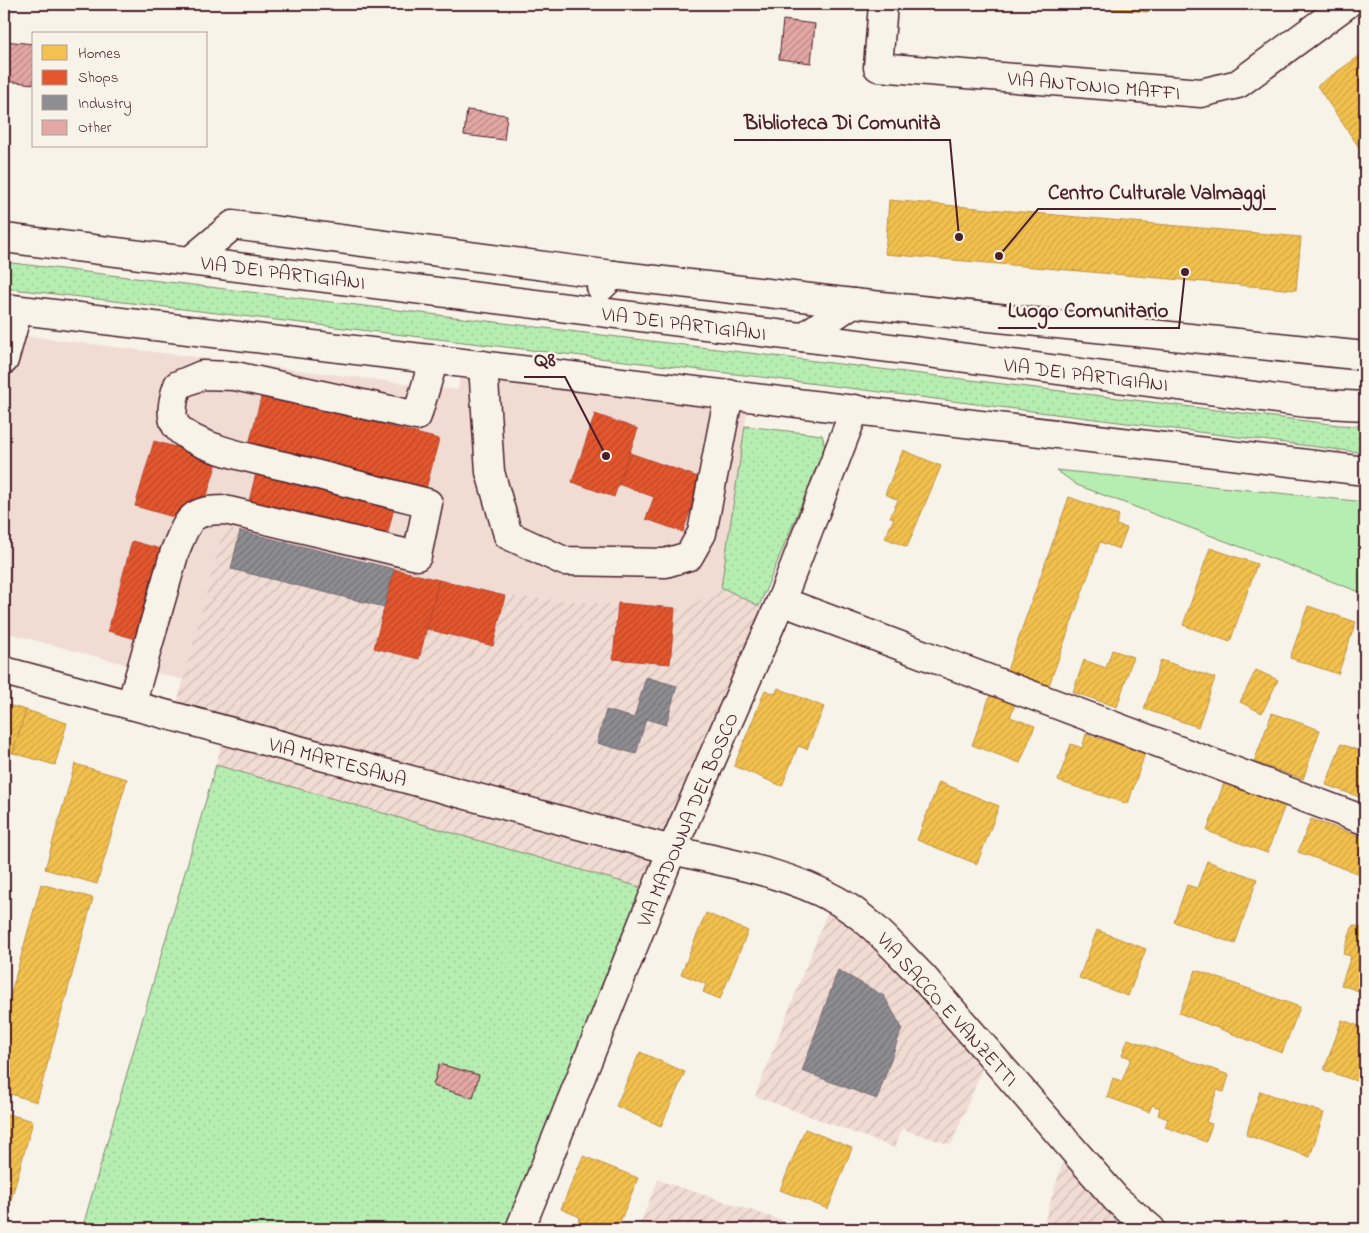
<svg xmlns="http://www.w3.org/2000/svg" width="1369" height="1233" font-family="'Indie Flower',sans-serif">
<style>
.built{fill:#f1dcd4}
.industrial{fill:url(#industrial-furrows)}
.grass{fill:url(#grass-dots);stroke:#80866e}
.park{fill:#b6eeb1;stroke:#80866e}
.homes{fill:url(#homes-hatch);stroke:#c09044}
.shops{fill:url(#shops-hatch);stroke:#b6462d}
.industry{fill:url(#industry-hatch);stroke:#796c73}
.building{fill:url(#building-hatch);stroke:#4a1f2b}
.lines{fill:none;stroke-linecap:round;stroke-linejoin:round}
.minor-casing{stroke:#4a1f2b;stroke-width:31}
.minor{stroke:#f7f3e8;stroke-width:28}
.labels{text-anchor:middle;stroke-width:5;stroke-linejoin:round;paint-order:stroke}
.street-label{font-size:20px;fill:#4a1f2b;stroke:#f7f3e8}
.leader{fill:none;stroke:#4a1f2b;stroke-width:2}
.callout-dot{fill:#4a1f2b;stroke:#f7f3e8;stroke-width:2}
.callout-label{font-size:21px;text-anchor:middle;font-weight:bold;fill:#4a1f2b;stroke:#f7f3e8;stroke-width:5;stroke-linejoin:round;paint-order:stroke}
</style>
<defs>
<pattern id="industrial-furrows" width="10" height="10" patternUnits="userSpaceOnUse" patternTransform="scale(1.25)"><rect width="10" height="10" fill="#f1dcd4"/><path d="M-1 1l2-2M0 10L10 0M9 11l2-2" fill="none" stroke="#d0bcb6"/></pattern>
<pattern id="grass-dots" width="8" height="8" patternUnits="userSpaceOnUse" patternTransform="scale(1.25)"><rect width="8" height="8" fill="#b6eeb1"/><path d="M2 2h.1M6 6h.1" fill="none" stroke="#9ecc98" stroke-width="1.8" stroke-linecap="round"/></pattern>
<pattern id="homes-hatch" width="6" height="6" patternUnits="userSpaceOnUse" patternTransform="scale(1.25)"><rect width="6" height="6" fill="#f2c14e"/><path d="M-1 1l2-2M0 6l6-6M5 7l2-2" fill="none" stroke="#d1a544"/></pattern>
<pattern id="shops-hatch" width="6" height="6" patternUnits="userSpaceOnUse" patternTransform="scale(1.25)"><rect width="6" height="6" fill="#e4572e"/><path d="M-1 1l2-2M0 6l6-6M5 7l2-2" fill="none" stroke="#bb4727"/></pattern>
<pattern id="industry-hatch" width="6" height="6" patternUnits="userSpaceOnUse" patternTransform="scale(1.25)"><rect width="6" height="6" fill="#8d8d92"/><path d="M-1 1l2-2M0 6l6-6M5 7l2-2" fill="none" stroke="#757377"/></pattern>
<pattern id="building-hatch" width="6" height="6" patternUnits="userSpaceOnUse" patternTransform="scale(1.25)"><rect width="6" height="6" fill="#e3a8a4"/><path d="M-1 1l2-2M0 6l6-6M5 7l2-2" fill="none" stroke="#ba8886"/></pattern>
</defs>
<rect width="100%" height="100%" fill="#f7f3e8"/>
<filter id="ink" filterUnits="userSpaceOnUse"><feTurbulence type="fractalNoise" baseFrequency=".02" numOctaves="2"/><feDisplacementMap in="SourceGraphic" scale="10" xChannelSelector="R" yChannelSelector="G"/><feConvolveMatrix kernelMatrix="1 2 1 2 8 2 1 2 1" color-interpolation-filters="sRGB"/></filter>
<g filter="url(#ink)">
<path class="built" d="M 4,333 L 458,390 L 460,373 L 748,405 L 721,587 L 687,609 L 505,596 L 224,527 L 184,680 L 4,632 Z"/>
<g class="industrial">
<path d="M 224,527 L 505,596 L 686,609 L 721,587 L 767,609 L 647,889 L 216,765 L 228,718 L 177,704 Z"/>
<path d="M 829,908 L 861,927 L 986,1060 L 951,1145 L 902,1129 L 895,1148 L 755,1096 Z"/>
<path d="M 1066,1152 L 1142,1229 L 1042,1229 Z"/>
<path d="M 658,1180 L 808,1229 L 638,1229 Z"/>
</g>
<g class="grass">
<path d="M 4,262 L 1339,425 L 1365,426 L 1365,453 L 769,378 L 4,288 Z"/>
<path d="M 745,426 L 822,435 L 825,447 L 759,606 L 721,587 Z"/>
<path d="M 216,765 L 647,889 L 506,1229 L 82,1229 Z"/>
</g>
<path class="park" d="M 1056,470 L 1365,502 L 1365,594 L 1077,485 Z"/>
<g class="homes">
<path d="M 1054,4 L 1149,4 L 1148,12 Z"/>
<path d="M 1365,52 L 1365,156 L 1317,86 Z"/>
<path d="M 889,200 L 1301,237 L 1296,290 L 885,254 Z"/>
<path d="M 903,450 L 941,466 L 907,547 L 885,538 L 894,518 L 890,517 L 898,500 L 885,494 Z"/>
<path d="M 1069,497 L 1119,515 L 1116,525 L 1127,528 L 1119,549 L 1100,542 L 1048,688 L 1006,673 Z"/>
<path d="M 1210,548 L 1257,564 L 1230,642 L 1183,625 Z"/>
<path d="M 1308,606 L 1356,622 L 1338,674 L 1290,658 Z"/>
<path d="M 1112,650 L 1133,657 L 1117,707 L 1073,692 L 1084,660 L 1106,668 Z"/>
<path d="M 1161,660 L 1215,678 L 1198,727 L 1144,709 Z"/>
<path d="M 1256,670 L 1278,680 L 1262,713 L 1240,702 Z"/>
<path d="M 778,688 L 824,707 L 807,749 L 798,746 L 782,786 L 734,766 L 765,690 L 775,694 Z"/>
<path d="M 991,693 L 1016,702 L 1010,717 L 1035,726 L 1020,763 L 972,745 Z"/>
<path d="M 4,704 L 26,710 L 13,753 L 4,750 Z"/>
<path d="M 26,710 L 67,723 L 55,765 L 13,753 Z"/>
<path d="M 1272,713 L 1320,730 L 1303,779 L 1254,762 Z"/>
<path d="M 1086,734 L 1145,753 L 1128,804 L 1058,781 L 1071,744 L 1082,748 Z"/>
<path d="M 1341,744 L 1365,753 L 1365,799 L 1326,785 Z"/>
<path d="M 75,764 L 127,779 L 97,884 L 45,869 Z"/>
<path d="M 939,782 L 999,806 L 977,864 L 917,840 Z"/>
<path d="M 1224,783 L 1285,805 L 1267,853 L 1207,831 Z"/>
<path d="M 1311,819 L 1365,838 L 1365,876 L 1298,852 Z"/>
<path d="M 1207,861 L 1257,879 L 1235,944 L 1174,922 L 1187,885 L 1197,888 Z"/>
<path d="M 41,884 L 93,898 L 37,1102 L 4,1092 L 4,1018 Z"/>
<path d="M 706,913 L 748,931 L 720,999 L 703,992 L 706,984 L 681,974 Z"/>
<path d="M 1353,925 L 1365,929 L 1365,993 L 1341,985 L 1351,956 L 1343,954 Z"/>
<path d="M 1097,930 L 1146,949 L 1128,996 L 1079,978 Z"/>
<path d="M 1196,970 L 1300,1007 L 1282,1053 L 1179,1013 Z"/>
<path d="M 1342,1020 L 1365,1028 L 1365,1084 L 1324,1070 Z"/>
<path d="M 1128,1039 L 1229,1075 L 1224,1092 L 1217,1090 L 1206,1122 L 1212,1124 L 1206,1142 L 1165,1127 L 1168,1119 L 1158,1115 L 1160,1108 L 1152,1105 L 1149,1112 L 1107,1097 L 1113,1078 L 1122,1081 L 1131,1058 L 1122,1055 Z"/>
<path d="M 640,1052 L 685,1072 L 661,1126 L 616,1106 Z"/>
<path d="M 1260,1091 L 1324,1113 L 1310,1157 L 1246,1135 Z"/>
<path d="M 4,1113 L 33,1121 L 4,1225 Z"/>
<path d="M 805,1129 L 852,1148 L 828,1209 L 780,1190 Z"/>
<path d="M 583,1156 L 638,1178 L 617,1229 L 575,1229 L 580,1217 L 561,1209 Z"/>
</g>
<g class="shops">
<path d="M 262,394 L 439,439 L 426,489 L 249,444 Z"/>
<path d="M 595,414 L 638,429 L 614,497 L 572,482 Z"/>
<path d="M 154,441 L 218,459 L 207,495 L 177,518 L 135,506 Z"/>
<path d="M 630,453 L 701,478 L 683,532 L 646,519 L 654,497 L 618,484 Z"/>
<path d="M 256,473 L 394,508 L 387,536 L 249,501 Z"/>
<path d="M 132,541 L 161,549 L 136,639 L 108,631 Z"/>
<path d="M 394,569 L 439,580 L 419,659 L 374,648 Z"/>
<path d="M 439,580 L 505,596 L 493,646 L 427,629 Z"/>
<path d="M 618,603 L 675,608 L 670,664 L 613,659 Z"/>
</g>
<g class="industry">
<path d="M 240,531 L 394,569 L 384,607 L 231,569 Z"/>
<path d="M 646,677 L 677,686 L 666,725 L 646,719 L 636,754 L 597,743 L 606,710 L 634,718 Z"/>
<path d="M 838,970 L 884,996 L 902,1028 L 877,1099 L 802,1071 Z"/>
</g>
<g class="building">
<path d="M 783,20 L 815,24 L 811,63 L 779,59 Z"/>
<path d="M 4,41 L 34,44 L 34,84 L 4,81 Z"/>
<path d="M 467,110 L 507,115 L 504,140 L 464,135 Z"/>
<path d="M 439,1064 L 479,1075 L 473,1098 L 433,1086 Z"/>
</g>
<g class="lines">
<defs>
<g id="minor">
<path d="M 883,4 L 878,67 L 1201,93 L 1238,84 L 1347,4"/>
<path d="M 4,238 L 914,351 L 1307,403 L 1365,406"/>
<path d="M 190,261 L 233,225 L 613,275"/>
<path d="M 601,287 L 613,275 L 853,303"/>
<path d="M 4,308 L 1365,471"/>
<path d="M 803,337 L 853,303 L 1365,356"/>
<path d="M 4,360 L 18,310"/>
<path d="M 483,365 L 490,472 L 508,535 L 564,561 L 665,563 L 689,556 L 702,533 L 729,394"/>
<path d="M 781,601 L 1364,820"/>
<path d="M 4,671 L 672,850 C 727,863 786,872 836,900 C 869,918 895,949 922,976 L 1116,1199 L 1151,1229"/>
<path d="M 131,705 L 175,551 C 188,520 189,510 225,510 L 417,556 L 428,503 C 383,492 338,480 292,468 C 264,461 197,449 178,428 C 168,418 174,396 178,385 L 202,375 L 235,376 L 417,416 L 434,359"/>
<path d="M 520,1229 L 672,850 L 781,601 L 855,409"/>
</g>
</defs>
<use href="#minor" class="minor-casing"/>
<use href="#minor" class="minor"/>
</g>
</g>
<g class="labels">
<g class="street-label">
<text transform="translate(1094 85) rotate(5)" y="7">VIA ANTONIO MAFFI</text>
<text transform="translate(283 272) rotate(7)" y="7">VIA DEI PARTIGIANI</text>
<text transform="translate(684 323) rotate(7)" y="7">VIA DEI PARTIGIANI</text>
<text transform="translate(1086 374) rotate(7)" y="7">VIA DEI PARTIGIANI</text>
<text transform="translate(338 761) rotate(15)" y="7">VIA MARTESANA</text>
<text transform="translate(687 819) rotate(-67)" y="7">VIA MADONNA DEL BOSCO</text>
<text transform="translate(948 1009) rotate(48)" y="7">VIA SACCO E VANZETTI</text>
</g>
</g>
<path class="leader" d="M959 237L950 140H734M999 256L1038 209H1276M1185 272L1179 328H998M606 456L565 377H524"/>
<g class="callout-dot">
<circle cx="959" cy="237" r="5"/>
<circle cx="999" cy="256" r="5"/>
<circle cx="1185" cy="272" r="5"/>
<circle cx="606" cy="456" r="5"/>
</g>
<g class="callout-label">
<text x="842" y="129">Biblioteca Di Comunità</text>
<text x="1157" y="199">Centro Culturale Valmaggi</text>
<text x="1088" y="317">Luogo Comunitario</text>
<text x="545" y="366">Q8</text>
</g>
<rect width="1369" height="1233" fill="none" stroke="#f7f3e8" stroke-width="20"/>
<rect x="10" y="10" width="1349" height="1213" fill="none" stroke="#4a1f2b" stroke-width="2" filter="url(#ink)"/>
<rect x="32" y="32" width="175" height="115" fill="#f7f3e8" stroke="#b29e9c"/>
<rect x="42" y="45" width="25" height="15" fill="#f2c14e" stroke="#b29e9c"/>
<text x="78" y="58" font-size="15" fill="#4a1f2b">Homes</text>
<rect x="42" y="70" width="25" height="15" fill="#e4572e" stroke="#b29e9c"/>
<text x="78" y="82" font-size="15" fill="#4a1f2b">Shops</text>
<rect x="42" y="95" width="25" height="15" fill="#8d8d92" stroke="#b29e9c"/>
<text x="78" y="108" font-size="15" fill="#4a1f2b">Industry</text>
<rect x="42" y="120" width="25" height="15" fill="#e3a8a4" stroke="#b29e9c"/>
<text x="78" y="132" font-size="15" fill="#4a1f2b">Other</text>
</svg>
